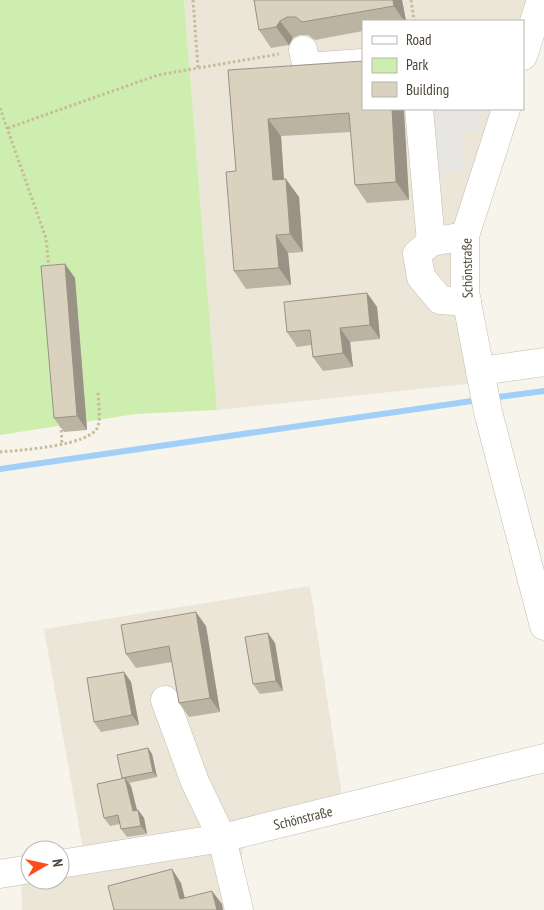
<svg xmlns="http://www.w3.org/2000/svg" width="544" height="910" font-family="'PT Sans Narrow',sans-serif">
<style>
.residential{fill:#ebe6d8}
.green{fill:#ceeeb0}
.parking{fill:#e8e6e2}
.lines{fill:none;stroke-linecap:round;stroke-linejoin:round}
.stream{stroke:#a2cff8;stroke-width:6}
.minor-casing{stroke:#c3bdac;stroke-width:29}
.path{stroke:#c7bb9b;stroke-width:3;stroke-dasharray:2.5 2.5;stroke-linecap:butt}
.minor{stroke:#fff;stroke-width:28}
.wall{fill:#bbb4a3}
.shaded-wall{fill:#999285}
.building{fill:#dad1be;stroke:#999285}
.labels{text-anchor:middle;stroke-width:5;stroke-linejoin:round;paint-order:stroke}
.street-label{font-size:14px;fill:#4c4537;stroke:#fff}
</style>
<rect width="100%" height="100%" fill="#f7f4eb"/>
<g class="residential">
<path d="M 184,0 L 536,0 L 523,21 L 363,21 L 363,109 L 500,109 L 458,233 L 476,383 L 217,410 Z"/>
<path d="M 310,586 L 343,802 L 248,822 L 239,873 L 251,910 L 22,910 L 21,876 L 30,880 L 60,880 L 60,870 L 86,866 L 44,629 Z"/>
</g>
<path class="green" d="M 0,0 L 184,0 L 217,410 L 136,414 L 0,435 Z"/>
<path class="parking" d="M 425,109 L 478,109 L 479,131 L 462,132 L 465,171 L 431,173 Z"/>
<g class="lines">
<g class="stream">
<path d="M 491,398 L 544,391"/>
<path d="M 0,469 L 479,400"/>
</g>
<defs>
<g id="minor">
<path d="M 303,50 L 307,67 L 363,63"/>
<path d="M 523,56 L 541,0"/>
<path d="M 419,109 L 431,242"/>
<path d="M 506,109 L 465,236 L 465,292 L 488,412 L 544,626"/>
<path d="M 465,236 L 431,242 L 417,254 L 421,277 L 440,300 L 467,302"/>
<path d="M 480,371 L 544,362"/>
<path d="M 165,700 L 195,782 L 222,838 L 239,910"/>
<path d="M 60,864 L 222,838 L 544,758"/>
<path d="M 0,874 L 30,869"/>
</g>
</defs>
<use href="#minor" class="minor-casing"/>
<g class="path">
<path d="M 193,0 L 198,68"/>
<path d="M 411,0 L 414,21"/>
<path d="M 0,108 L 46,238 L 49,269"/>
<path d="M 8,128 L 158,75 L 279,54"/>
<path d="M 61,425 L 62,444"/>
<path d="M 0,452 C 20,450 92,446 98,426 C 101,416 98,401 98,391"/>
</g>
<use href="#minor" class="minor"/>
</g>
<g class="wall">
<path d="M 254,0 L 402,0 L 406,21 L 363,21 L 363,31 L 315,40 L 308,35 L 300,35 L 293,38 L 289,45 L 271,48 L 259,30 Z"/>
<path d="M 228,70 L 403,110 L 409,200 L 367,203 L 355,185 L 351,132 L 281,136 L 284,179 L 299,197 L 303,252 L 288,253 L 291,285 L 246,289 L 234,271 L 236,171 Z"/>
<path d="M 65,264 L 75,278 L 87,430 L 64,432 L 54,418 Z"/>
<path d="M 367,293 L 377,307 L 380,339 L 350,342 L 353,367 L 323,371 L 313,357 L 311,345 L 297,347 L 287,332 Z"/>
<path d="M 206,626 L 220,712 L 189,717 L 179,703 L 172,662 L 136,668 L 126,654 Z"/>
<path d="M 275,643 L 283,691 L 260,694 L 253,684 Z"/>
<path d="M 124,672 L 131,682 L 139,725 L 101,732 L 94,722 Z"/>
<path d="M 148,748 L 152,754 L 157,777 L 129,783 L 131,786 L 137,810 L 138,810 L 144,818 L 147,834 L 127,837 L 121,829 L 120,824 L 110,826 L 104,818 L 122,778 Z"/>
</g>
<g class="shaded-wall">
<path d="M 393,0 L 402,0 L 406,21 L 404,21 L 394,6 Z"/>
<path d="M 280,21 L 293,38 L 289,45 L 276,27 Z"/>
<path d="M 392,109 L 404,109 L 409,200 L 396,182 Z"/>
<path d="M 268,119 L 281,136 L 285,198 L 273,180 Z"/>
<path d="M 286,179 L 299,197 L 303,252 L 290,234 Z"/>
<path d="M 276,235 L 288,253 L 291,285 L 279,268 Z"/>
<path d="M 65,264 L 75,278 L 87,430 L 77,416 Z"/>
<path d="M 367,293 L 377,307 L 380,339 L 370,325 Z"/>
<path d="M 340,328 L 350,342 L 353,367 L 343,353 Z"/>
<path d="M 196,612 L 206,626 L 220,712 L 210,698 Z"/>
<path d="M 268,633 L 275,643 L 283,691 L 276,681 Z"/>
<path d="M 124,672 L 131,682 L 139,725 L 132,715 Z"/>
<path d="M 148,748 L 152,754 L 157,777 L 153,772 Z"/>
<path d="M 125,778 L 131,786 L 139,819 L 133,811 Z"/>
<path d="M 138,810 L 144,818 L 147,834 L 141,826 Z"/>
<path d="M 172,869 L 181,883 L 188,910 L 180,899 Z"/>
<path d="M 212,891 L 222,904 L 223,910 L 217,910 Z"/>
</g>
<g class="building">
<path d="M 254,0 L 393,0 L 394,6 L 302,22 L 296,17 L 287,17 L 280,21 L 276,27 L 259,30 Z"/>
<path d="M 363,61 L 363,109 L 392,109 L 396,182 L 355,185 L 349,113 L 268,119 L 273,180 L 286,179 L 290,234 L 276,235 L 279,268 L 234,271 L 226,172 L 236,171 L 228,70 Z"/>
<path d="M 65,264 L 77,416 L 54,418 L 41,266 Z"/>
<path d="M 367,293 L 370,325 L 340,328 L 343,353 L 313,357 L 310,330 L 287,332 L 284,302 Z"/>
<path d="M 196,612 L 210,698 L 179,703 L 169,646 L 126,654 L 121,625 Z"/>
<path d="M 268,633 L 276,681 L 253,684 L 245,637 Z"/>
<path d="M 124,672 L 132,715 L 94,722 L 87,678 Z"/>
<path d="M 148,748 L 153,772 L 122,778 L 117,755 Z"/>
<path d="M 125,778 L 133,811 L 138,810 L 141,826 L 121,829 L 118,815 L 104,818 L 97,784 Z"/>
<path d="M 172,869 L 180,899 L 212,891 L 217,910 L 114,910 L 108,886 Z"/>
</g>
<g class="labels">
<g class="street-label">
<text transform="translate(467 268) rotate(-91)" y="5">Schönstraße</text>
<text transform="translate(303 818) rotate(-14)" y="5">Schönstraße</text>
</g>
</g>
<rect x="362" y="20" width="162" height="90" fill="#ffffff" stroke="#b7b5af"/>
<rect x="372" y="36" width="25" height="8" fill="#ffffff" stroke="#b7b5af"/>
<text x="406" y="45" font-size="15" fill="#4c4537">Road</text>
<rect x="372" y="58" width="25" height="15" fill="#ceeeb0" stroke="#b7b5af"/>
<text x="406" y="70" font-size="15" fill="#4c4537">Park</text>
<rect x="372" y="82" width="25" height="15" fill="#dad1be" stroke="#b7b5af"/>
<text x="406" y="95" font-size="15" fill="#4c4537">Building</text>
<g transform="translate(45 865) rotate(81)"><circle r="24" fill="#ffffff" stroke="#b7b5af"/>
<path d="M0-4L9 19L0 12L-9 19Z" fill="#ff4c19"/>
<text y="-8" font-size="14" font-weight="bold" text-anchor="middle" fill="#4c4537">N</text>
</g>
</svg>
